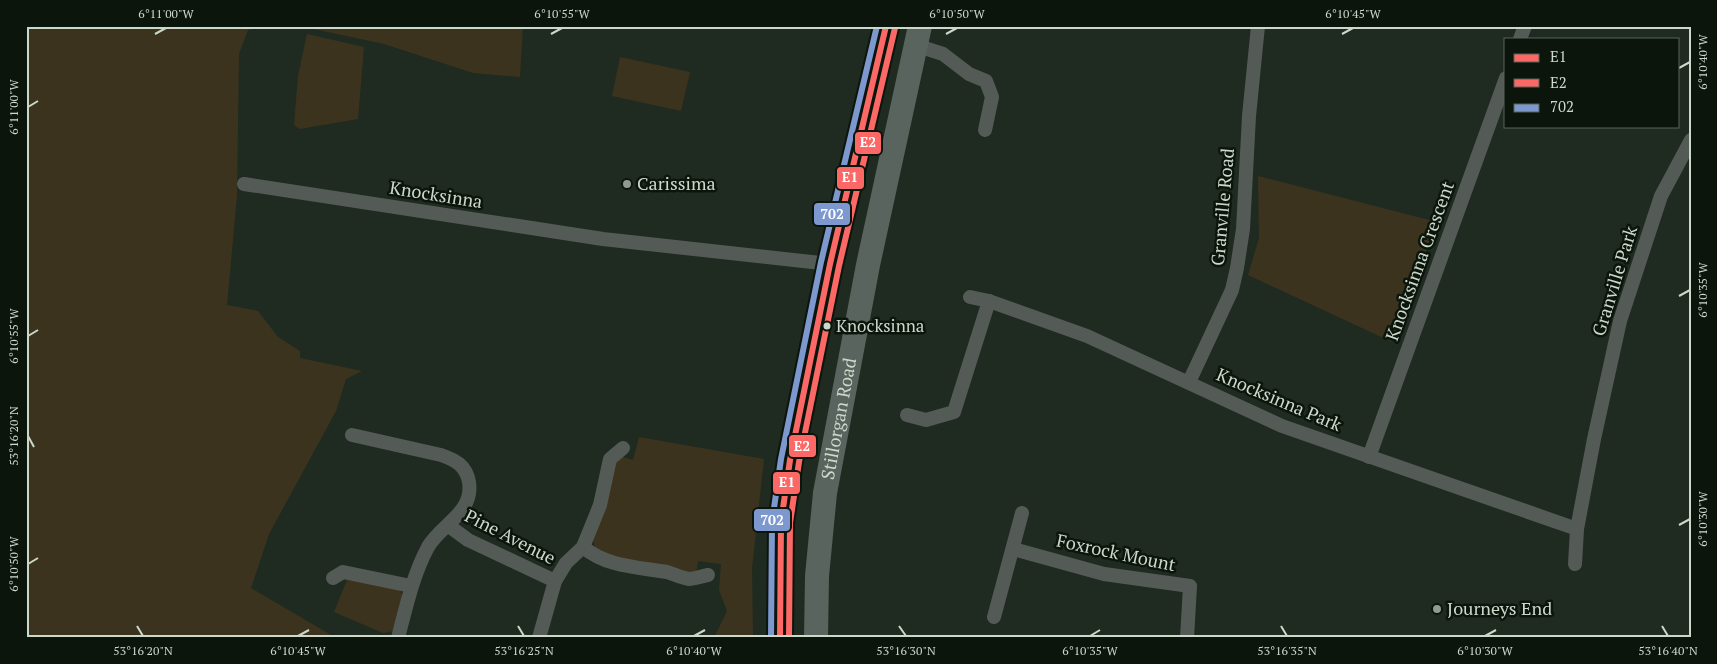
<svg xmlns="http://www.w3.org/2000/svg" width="1717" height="664" font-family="'PT Serif',serif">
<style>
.green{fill:#3c331e}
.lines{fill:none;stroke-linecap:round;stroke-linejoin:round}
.minor{stroke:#545b57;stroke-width:14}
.trunk{stroke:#59645e;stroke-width:24}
.bus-1-casing{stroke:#0c150c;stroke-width:10}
.bus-2-casing{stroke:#0c150c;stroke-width:10}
.bus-3-casing{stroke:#0c150c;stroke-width:10}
.bus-1{stroke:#fc6865;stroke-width:6}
.bus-2{stroke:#fc6865;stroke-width:6}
.bus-3{stroke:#7d98ce;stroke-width:6}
.ticks{fill:none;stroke:#cbd8ca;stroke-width:2}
.poi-dot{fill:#8f9b8e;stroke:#0c150c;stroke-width:2}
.bus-dot{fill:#cbd8ca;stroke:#0c150c;stroke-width:2}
.labels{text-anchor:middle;stroke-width:5;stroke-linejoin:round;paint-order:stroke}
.bus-label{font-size:17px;fill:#cbd8ca;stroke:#0c150c;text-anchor:start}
.poi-label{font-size:18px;fill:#cbd8ca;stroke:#0c150c;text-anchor:start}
.street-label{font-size:18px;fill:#cbd8ca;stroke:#0c150c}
.line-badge{stroke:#0c150c;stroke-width:2}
.badge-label{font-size:14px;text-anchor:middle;font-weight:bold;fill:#fff}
.neatline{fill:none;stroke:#cbd8ca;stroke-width:2}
.ticks-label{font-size:12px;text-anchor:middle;fill:#cbd8ca}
</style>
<rect width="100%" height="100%" fill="#1f2b20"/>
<g class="green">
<path d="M 26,26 L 270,26 L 248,30 L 239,54 L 237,196 L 227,305 L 258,311 L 278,337 L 300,351 L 300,358 L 362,371 L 346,379 L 336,411 L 269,534 L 251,588 L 336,638 L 26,638 Z"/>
<path d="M 300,26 L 523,26 L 520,77 L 473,73 L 384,44 Z"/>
<path d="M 307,34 L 364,47 L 358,119 L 300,129 L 294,125 L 298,76 Z"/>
<path d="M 620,57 L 690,72 L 681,111 L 612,96 Z"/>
<path d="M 1258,176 L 1437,222 L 1392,342 L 1248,275 L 1259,238 Z"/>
<path d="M 639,437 L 764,459 L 752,568 L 753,638 L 714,638 L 727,611 L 719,590 L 721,564 L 698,561 L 697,569 L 693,574 L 625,561 L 595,548 L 593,539 L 617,458 L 620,456 L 633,460 Z"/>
<path d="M 347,580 L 400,589 L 404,601 L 394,631 L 383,633 L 334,612 Z"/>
</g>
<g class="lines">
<g class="minor">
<path d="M 1520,39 L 1525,26"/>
<path d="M 915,45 L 943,54 L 969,74 L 986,81 L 992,97 L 985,130"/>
<path d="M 244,184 L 603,239 L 830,264"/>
<path d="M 970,297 L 989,301 L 1087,336 L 1282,426 L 1577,529"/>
<path d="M 1189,382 L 1232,290 L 1237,268 L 1243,229 L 1249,116 L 1258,26"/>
<path d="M 907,415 L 926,420 L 954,412 L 989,301"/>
<path d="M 352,435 L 441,455 C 455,460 466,465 469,482 C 474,513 441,524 428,547 C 413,575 406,607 398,638"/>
<path d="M 1369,457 L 1506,78"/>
<path d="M 449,526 L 468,540 L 555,581"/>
<path d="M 583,547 C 607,567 637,567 667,572 C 674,574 681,578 689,579 C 695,579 702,576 708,575"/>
<path d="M 1013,549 L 1104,574 L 1190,586 L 1187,638"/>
<path d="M 1575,564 L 1577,529 L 1594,439 L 1620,321 L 1661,196 L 1691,140"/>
<path d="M 333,578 L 343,572 L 411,586"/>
<path d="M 994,617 L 1022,513"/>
<path d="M 539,638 L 555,581 L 566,563 L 583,547 L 600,505 L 610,459 L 623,448"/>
</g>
<g class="trunk">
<path d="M 780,638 L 781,522 L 790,460 L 830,264 L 886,26"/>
<path id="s1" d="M 816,638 L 817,576 L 825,493 L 868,265 L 920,26"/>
</g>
<defs>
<path id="bus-1" d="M 780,638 L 781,522 L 790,460 L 830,264 L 886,26"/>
<path id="bus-2" d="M 789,638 L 790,523 L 799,462 L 839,266 L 895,28"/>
<path id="bus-3" d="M 771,638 L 772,522 L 781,459 L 821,262 L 877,26"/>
</defs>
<use href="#bus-1" class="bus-1-casing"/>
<use href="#bus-2" class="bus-2-casing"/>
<use href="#bus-3" class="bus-3-casing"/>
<use href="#bus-1" class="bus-1"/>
<use href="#bus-2" class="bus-2"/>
<use href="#bus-3" class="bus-3"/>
</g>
<path class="ticks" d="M 155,34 L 166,28M 551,34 L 562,28M 946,34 L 957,28M 1342,34 L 1353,28M 1679,68 L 1690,62M 28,107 L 38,101M 1679,296 L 1690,290M 28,336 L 38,330M 28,436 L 34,447M 1679,525 L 1690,519M 28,564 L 38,558M 137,626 L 143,636M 518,626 L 524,636M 899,626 L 906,636M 1281,626 L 1287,636M 1662,626 L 1668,636M 298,636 L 309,630M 694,636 L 705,630M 1090,636 L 1100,630M 1485,636 L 1496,630"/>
<g class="poi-dot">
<circle cx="627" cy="184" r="5"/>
<circle cx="1437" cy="609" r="5"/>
</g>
<circle class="bus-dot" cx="827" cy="326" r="4.5"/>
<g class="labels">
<g class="bus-label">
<text x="836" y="332">Knocksinna</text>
</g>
<g class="poi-label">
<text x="637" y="190">Carissima</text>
<text x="1447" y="615">Journeys End</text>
</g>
<g class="street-label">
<text transform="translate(436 195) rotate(9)" y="6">Knocksinna</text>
<text transform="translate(1223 207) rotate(-85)" y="6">Granville Road</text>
<text transform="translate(1420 261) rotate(-70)" y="6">Knocksinna Crescent</text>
<text transform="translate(1615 281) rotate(-73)" y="6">Granville Park</text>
<text transform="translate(1279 400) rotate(23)" y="6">Knocksinna Park</text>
<text dy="6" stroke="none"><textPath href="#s1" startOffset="221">Stillorgan Road</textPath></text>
<text transform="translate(510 537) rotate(27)" y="6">Pine Avenue</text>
<text transform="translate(1116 553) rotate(12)" y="6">Foxrock Mount</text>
</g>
</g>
<g class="line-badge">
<rect x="854" y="131" width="28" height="24" rx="5" fill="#fc6865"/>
<rect x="836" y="166" width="29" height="24" rx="5" fill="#fc6865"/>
<rect x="813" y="202" width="38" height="24" rx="5" fill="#7d98ce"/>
<rect x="788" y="434" width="29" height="24" rx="5" fill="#fc6865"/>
<rect x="772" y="471" width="29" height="24" rx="5" fill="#fc6865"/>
<rect x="753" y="508" width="38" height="24" rx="5" fill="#7d98ce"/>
</g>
<g class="badge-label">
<text x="868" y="147">E2</text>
<text x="850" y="182">E1</text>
<text x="832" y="219">702</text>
<text x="802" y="451">E2</text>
<text x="787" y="487">E1</text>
<text x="772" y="525">702</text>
</g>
<rect width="1717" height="664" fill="none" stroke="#0c150c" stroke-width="55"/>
<rect x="1504" y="38" width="175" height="90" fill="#0c150c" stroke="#586358"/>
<rect x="1514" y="54" width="25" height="8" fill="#fc6865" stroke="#586358"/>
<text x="1550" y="62" font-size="15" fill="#cbd8ca">E1</text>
<rect x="1514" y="79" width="25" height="8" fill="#fc6865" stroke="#586358"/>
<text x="1550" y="88" font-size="15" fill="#cbd8ca">E2</text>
<rect x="1514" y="104" width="25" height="8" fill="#7d98ce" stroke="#586358"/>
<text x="1550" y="112" font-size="15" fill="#cbd8ca">702</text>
<rect x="28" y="28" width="1662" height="608" class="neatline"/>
<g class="ticks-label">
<text x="166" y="18">6°11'00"W</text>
<text x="562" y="18">6°10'55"W</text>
<text x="957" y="18">6°10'50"W</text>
<text x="1353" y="18">6°10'45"W</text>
<text transform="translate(1703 62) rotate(-90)" y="4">6°10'40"W</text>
<text transform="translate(14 107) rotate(-90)" y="4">6°11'00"W</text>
<text transform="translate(1703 290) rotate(-90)" y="4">6°10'35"W</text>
<text transform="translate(14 336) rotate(-90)" y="4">6°10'55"W</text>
<text transform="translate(14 436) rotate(-90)" y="4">53°16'20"N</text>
<text transform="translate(1703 519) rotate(-90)" y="4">6°10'30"W</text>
<text transform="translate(14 564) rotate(-90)" y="4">6°10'50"W</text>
<text x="143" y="655">53°16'20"N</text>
<text x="298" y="655">6°10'45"W</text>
<text x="524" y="655">53°16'25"N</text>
<text x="694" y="655">6°10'40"W</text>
<text x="906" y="655">53°16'30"N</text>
<text x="1090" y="655">6°10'35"W</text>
<text x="1287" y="655">53°16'35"N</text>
<text x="1485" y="655">6°10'30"W</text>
<text x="1668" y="655">53°16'40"N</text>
</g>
</svg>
